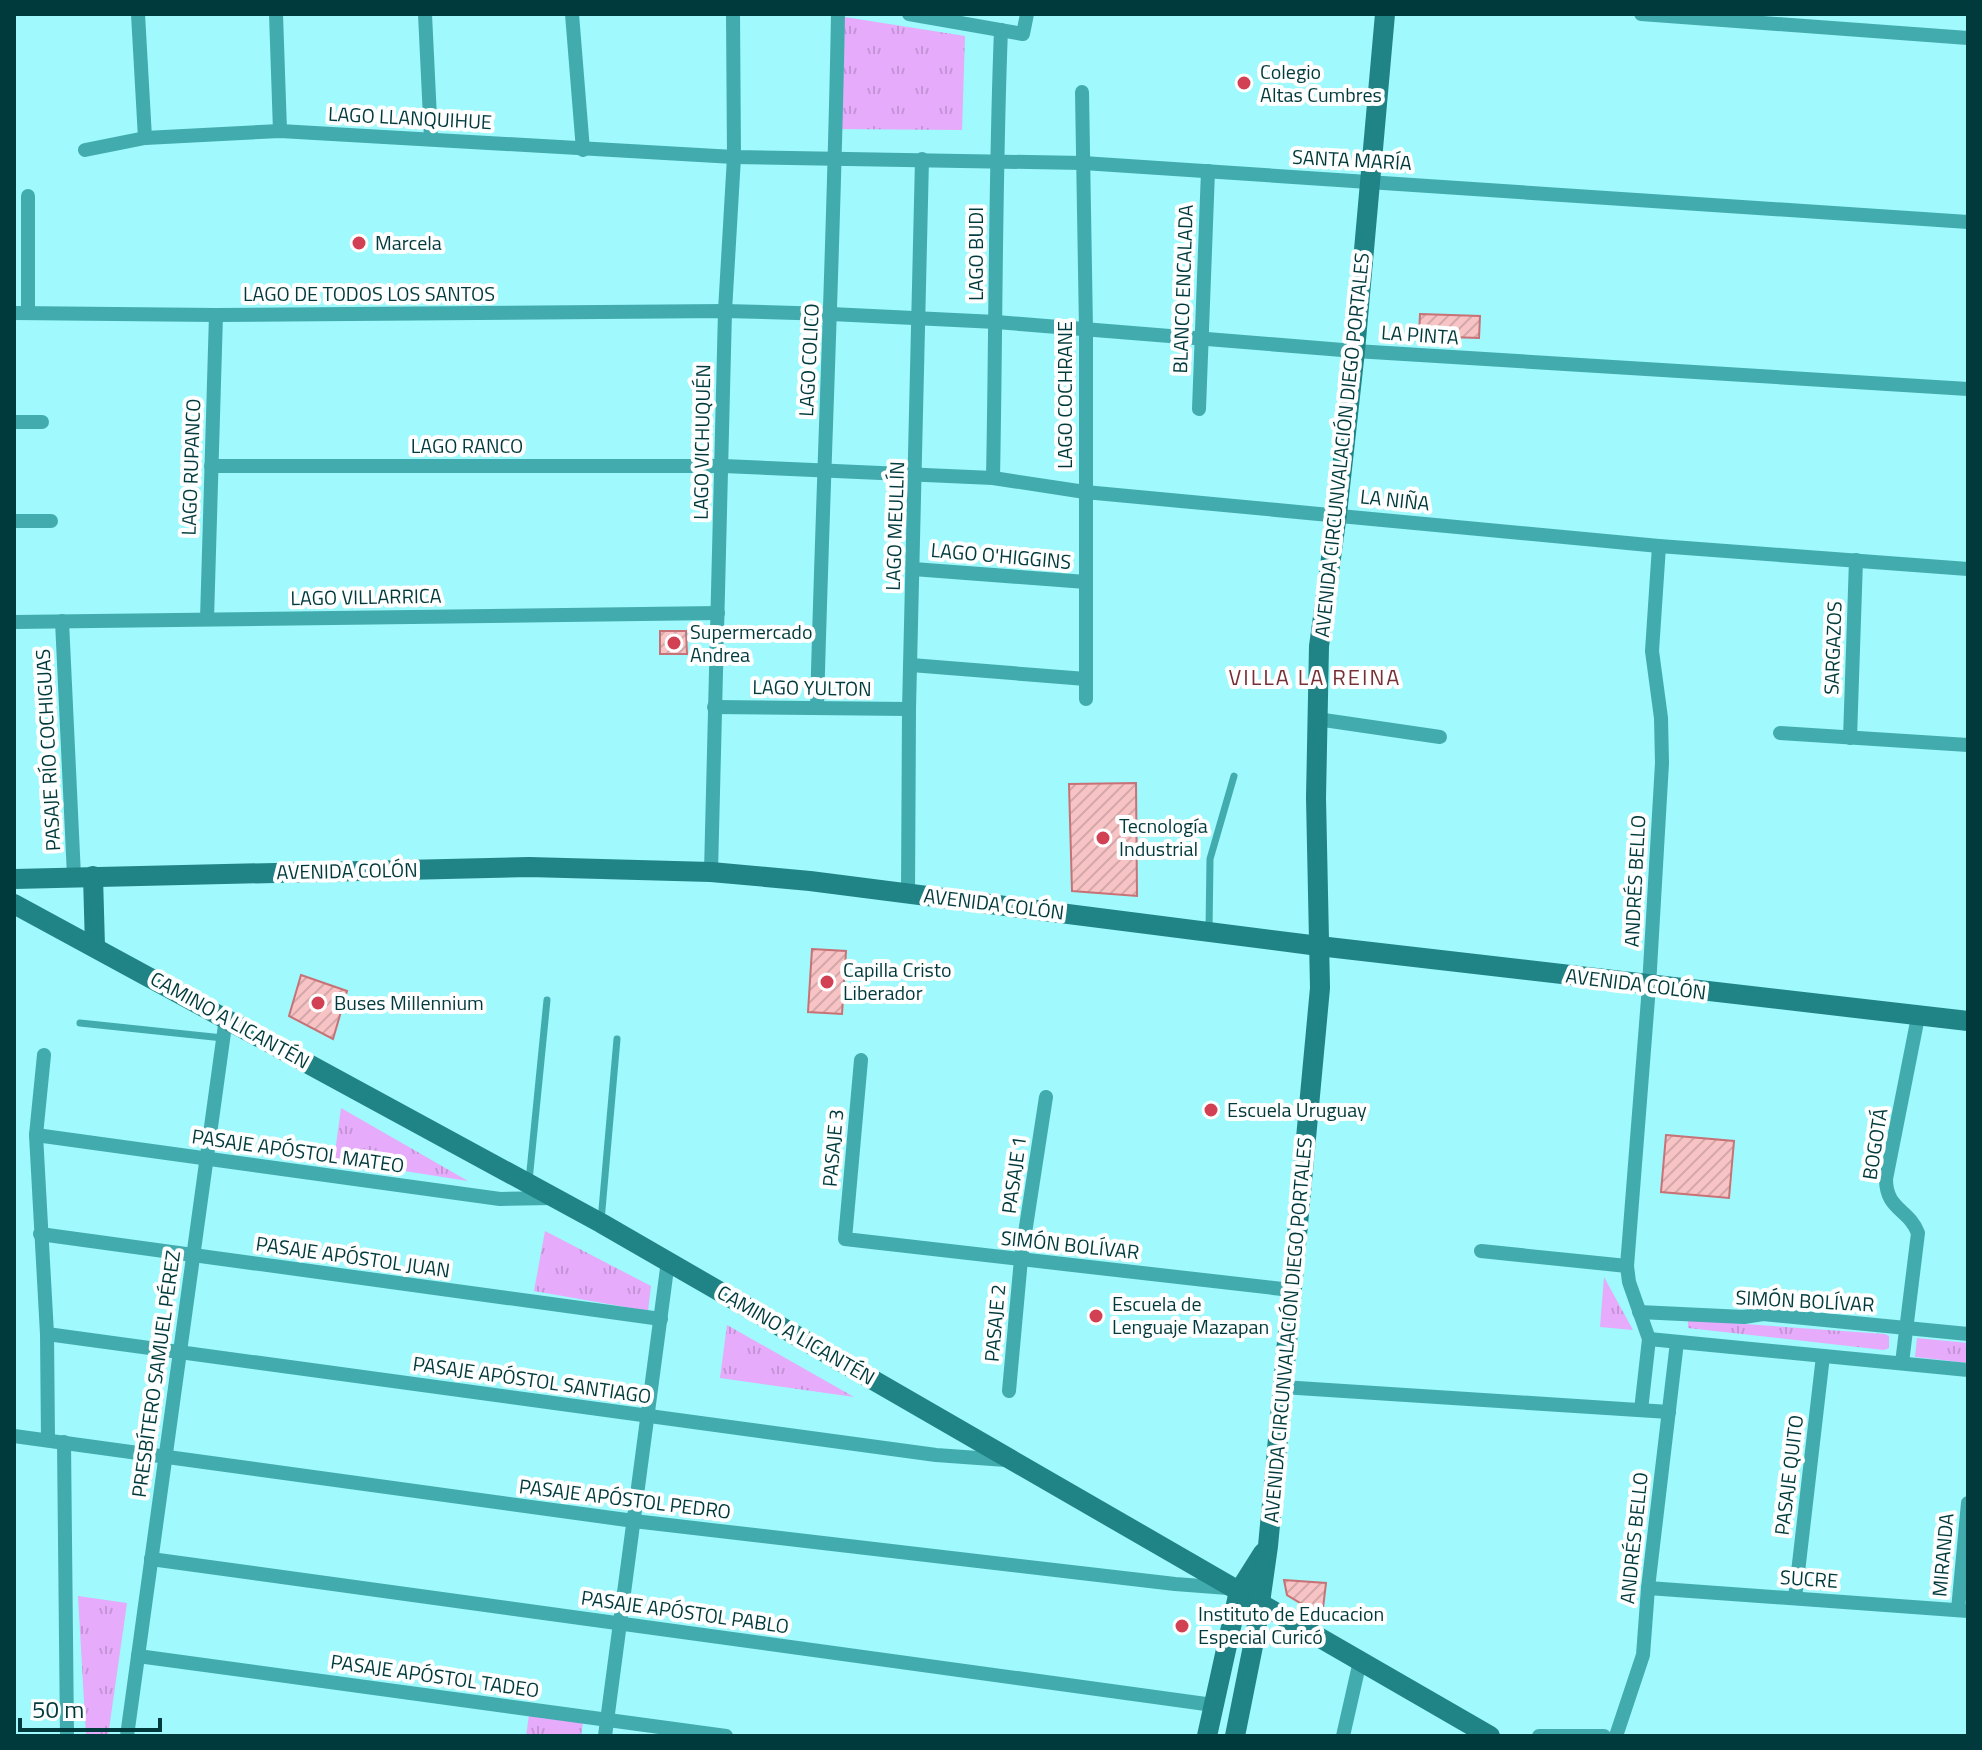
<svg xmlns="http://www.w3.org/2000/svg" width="1982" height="1750" font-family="'Titillium Web',sans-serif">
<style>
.grass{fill:url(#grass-tufts)}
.building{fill:url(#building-hatch);stroke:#c77276;stroke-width:2}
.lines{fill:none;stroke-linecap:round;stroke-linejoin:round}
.lane{stroke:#42abae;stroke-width:7}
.street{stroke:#42abae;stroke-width:14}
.secondary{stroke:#208386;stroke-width:20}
.poi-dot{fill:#d14153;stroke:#fff;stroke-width:3}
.labels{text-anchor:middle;stroke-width:8;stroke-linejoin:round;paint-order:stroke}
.poi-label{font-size:20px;fill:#013a3c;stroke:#fff;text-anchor:start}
.street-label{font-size:20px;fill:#013a3c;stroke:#fff}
.neighbourhood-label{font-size:22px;letter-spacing:2px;fill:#773036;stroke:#fff}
</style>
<defs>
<pattern id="grass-tufts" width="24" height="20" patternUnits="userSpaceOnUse" patternTransform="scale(2)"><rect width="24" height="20" fill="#e6abfa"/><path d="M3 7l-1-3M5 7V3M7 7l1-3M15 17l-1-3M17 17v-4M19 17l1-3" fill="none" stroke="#c494d7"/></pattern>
<pattern id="building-hatch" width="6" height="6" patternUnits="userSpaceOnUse" patternTransform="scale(2)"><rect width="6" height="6" fill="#f8c3c4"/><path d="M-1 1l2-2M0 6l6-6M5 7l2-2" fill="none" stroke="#d3a8a9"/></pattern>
</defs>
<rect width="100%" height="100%" fill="#a0f9fc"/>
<g class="grass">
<path d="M 832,15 L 965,36 L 962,130 L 831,129 Z"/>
<path d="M 341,1108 L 468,1181 L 334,1160 Z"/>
<path d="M 545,1231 L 651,1286 L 648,1311 L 534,1291 Z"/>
<path d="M 1604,1277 L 1633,1330 L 1600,1327 Z"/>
<path d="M 1688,1320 L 1885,1334 L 1889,1336 L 1889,1348 L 1884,1350 L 1688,1328 Z"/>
<path d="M 727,1325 L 854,1397 L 720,1378 Z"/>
<path d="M 1917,1338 L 1968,1343 L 1968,1363 L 1915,1357 Z"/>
<path d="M 78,1596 L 127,1603 L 108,1736 L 86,1736 Z"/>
<path d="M 529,1715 L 583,1722 L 581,1736 L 526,1736 Z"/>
</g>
<g class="building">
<path d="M 1420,314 L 1480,316 L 1479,338 L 1419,336 Z"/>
<path d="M 660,631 L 686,631 L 687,654 L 660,654 Z"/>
<path d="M 1136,783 L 1137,896 L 1072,891 L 1069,784 Z"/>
<path d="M 812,949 L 846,951 L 842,1014 L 808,1012 Z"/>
<path d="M 301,975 L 347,991 L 333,1039 L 289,1016 Z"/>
<path d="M 1666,1135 L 1734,1141 L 1729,1198 L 1661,1192 Z"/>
<path d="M 1284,1580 L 1326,1583 L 1322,1616 L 1287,1595 Z"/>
</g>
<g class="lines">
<g class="lane">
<path d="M 1209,931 L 1210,859 L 1234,776"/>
<path d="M 80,1023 L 223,1038"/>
<path d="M 529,1181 L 547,1000"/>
<path d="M 601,1221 L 617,1039"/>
</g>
<g class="street">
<path d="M 138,14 L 145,138"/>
<path d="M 276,14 L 280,131"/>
<path d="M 425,14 L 431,139"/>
<path d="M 572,14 L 583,150"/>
<path d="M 909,14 L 1023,34 L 1027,14"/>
<path d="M 1641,14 L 1968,38"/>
<path d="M 1082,92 L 1086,329 L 1086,699"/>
<path d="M 85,150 L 145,138 L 280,131 L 734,157 L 1083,163 L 1968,222"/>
<path d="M 28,196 L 28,313"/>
<path d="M 14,313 L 216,315 L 725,311 L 831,314 L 996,322 L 1355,351 L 1968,389"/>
<path d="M 1199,409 L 1208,171"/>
<path d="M 14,422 L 42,422"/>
<path d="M 211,466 L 723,466 L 993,478 L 1085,492 L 1659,546 L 1968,569"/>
<path d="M 993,478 C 996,328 995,179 1001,30"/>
<path d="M 14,521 L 51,521"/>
<path d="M 913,569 L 1086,582"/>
<path d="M 207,619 L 216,315"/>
<path d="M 62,621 L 74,876"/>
<path d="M 14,622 L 718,613"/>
<path d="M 911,665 L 1086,679"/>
<path d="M 714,707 L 909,709"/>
<path d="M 817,708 C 823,476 834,245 838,14"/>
<path d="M 1317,719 L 1440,737"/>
<path d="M 1780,733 L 1968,745"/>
<path d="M 1850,738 L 1856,560"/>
<path d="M 711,872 L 725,311 L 734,157 L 733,14"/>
<path d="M 908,893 L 909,709 L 922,159"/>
<path d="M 44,1055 L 36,1135 L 47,1334 L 48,1440"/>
<path d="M 861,1060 L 845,1239 L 1291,1290"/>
<path d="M 36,1135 L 500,1199 L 552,1198"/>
<path d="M 40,1234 L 661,1319"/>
<path d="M 1481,1251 L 1627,1266"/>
<path d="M 1639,1312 L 1744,1317 L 1763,1314 L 1968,1334"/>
<path d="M 47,1334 L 936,1455 L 1006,1460"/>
<path d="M 1649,1339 L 1968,1370"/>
<path d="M 1902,1363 L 1918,1233 C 1909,1209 1886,1210 1886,1179 L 1918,1017"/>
<path d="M 1282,1387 L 1669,1412"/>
<path d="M 1009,1391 L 1021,1259 L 1046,1097"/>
<path d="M 1641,1410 L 1649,1339 L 1629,1282 L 1627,1266 L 1649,986 L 1662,763 L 1661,718 L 1652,651 L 1659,546"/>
<path d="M 14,1436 L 634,1521 L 1175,1584 L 1228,1588"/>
<path d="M 64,1442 L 67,1736"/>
<path d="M 151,1559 L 1213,1705"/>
<path d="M 1648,1588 L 1968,1611"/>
<path d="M 1795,1598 L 1823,1356"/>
<path d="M 1958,1610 L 1968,1503"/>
<path d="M 138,1656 L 726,1736"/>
<path d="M 127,1736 L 226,1018"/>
<path d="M 605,1736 L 668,1261"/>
<path d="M 1343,1736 L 1360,1661"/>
<path d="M 1539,1736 L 1604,1736"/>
<path d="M 1616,1736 L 1643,1655 L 1648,1588 L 1677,1342"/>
</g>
<g class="secondary">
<path d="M 93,876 L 95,947"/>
<path d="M 14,879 L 529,867 L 711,872 L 810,881 L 1319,946 L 1968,1021"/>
<path d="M 14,904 L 601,1223 L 1490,1736"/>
<path d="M 1207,1736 L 1239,1591 L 1263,1553"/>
<path d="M 1235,1736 L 1256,1631 L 1268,1546 L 1320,988 L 1316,798 L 1319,646 L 1337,514 L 1355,351 L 1385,14"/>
</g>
</g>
<g class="poi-dot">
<circle cx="1244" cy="83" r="8"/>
<circle cx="359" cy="243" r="8"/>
<circle cx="674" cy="643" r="8"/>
<circle cx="1103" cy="838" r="8"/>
<circle cx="827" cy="982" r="8"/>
<circle cx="318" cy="1003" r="8"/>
<circle cx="1211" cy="1110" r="8"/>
<circle cx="1096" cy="1316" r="8"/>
<circle cx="1182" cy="1626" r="8"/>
</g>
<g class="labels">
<g class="poi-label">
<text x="1260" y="79">Colegio<tspan x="1260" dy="23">Altas Cumbres</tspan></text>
<text x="375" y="250">Marcela</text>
<text x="690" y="639">Supermercado<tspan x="690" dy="23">Andrea</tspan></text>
<text x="1119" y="833">Tecnología<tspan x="1119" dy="23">Industrial</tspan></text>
<text x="843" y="977">Capilla Cristo<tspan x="843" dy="23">Liberador</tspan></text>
<text x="334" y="1010">Buses Millennium</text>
<text x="1227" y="1117">Escuela Uruguay</text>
<text x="1112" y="1311">Escuela de<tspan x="1112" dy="23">Lenguaje Mazapan</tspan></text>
<text x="1198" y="1621">Instituto de Educacion<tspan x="1198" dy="23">Especial Curicó</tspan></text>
</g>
<g class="street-label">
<text transform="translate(410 118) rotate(3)" y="7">LAGO LLANQUIHUE</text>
<text transform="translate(1352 160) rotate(3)" y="7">SANTA MARÍA</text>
<text transform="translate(976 254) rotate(-90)" y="7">LAGO BUDI</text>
<text transform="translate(1183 289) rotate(-88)" y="7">BLANCO ENCALADA</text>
<text x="369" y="301">LAGO DE TODOS LOS SANTOS</text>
<text transform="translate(1420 335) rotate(4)" y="7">LA PINTA</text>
<text transform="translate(809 360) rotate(-87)" y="7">LAGO COLICO</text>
<text transform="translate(1065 395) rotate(-90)" y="7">LAGO COCHRANE</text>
<text transform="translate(702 442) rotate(-89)" y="7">LAGO VICHUQUÉN</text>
<text transform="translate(1342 445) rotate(-84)" y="7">AVENIDA CIRCUNVALACIÓN DIEGO PORTALES</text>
<text x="467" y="453">LAGO RANCO</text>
<text transform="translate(191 467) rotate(-88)" y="7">LAGO RUPANCO</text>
<text transform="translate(1395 500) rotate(6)" y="7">LA NIÑA</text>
<text transform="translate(895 526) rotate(-88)" y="7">LAGO MEULLÍN</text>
<text transform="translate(1001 556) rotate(5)" y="7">LAGO O'HIGGINS</text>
<text transform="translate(366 597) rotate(-1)" y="7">LAGO VILLARRICA</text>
<text transform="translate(1833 648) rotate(-88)" y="7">SARGAZOS</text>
<text transform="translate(812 688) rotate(1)" y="7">LAGO YULTON</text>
<text transform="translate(48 750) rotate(-93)" y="7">PASAJE RÍO COCHIGUAS</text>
<text transform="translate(347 871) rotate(-1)" y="7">AVENIDA COLÓN</text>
<text transform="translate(1635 881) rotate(-87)" y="7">ANDRÉS BELLO</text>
<text transform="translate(994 904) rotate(7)" y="7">AVENIDA COLÓN</text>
<text transform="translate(1636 984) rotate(7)" y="7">AVENIDA COLÓN</text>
<text transform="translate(230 1020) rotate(29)" y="7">CAMINO A LICANTÉN</text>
<text transform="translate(1875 1144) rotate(-81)" y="7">BOGOTÁ</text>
<text transform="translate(833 1148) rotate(-85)" y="7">PASAJE 3</text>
<text transform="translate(298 1151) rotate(8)" y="7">PASAJE APÓSTOL MATEO</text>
<text transform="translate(1014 1175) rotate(-82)" y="7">PASAJE 1</text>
<text transform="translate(1070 1245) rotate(6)" y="7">SIMÓN BOLÍVAR</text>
<text transform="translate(353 1257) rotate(8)" y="7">PASAJE APÓSTOL JUAN</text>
<text transform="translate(1805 1301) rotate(3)" y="7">SIMÓN BOLÍVAR</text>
<text transform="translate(995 1323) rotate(-85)" y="7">PASAJE 2</text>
<text transform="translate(1288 1330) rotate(-85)" y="7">AVENIDA CIRCUNVALACIÓN DIEGO PORTALES</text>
<text transform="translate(796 1335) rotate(30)" y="7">CAMINO A LICANTÉN</text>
<text transform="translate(156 1374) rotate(-82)" y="7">PRESBÍTERO SAMUEL PÉREZ</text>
<text transform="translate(532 1380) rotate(8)" y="7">PASAJE APÓSTOL SANTIAGO</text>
<text transform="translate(1789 1475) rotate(-83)" y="7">PASAJE QUITO</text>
<text transform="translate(625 1499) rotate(7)" y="7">PASAJE APÓSTOL PEDRO</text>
<text transform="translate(1634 1538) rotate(-84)" y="7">ANDRÉS BELLO</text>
<text transform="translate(1943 1555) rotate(-85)" y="7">MIRANDA</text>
<text transform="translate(1809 1579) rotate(4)" y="7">SUCRE</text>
<text transform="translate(685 1612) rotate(8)" y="7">PASAJE APÓSTOL PABLO</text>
<text transform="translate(435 1676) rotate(8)" y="7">PASAJE APÓSTOL TADEO</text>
</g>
<g class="neighbourhood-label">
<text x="1315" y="685">VILLA LA REINA</text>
</g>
</g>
<rect width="1982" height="1750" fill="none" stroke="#013a3c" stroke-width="32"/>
<path d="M20 1718v12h140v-12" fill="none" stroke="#013a3c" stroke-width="4"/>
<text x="32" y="1718" font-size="24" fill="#013a3c" stroke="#ffffff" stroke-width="6" paint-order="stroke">50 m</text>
</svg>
